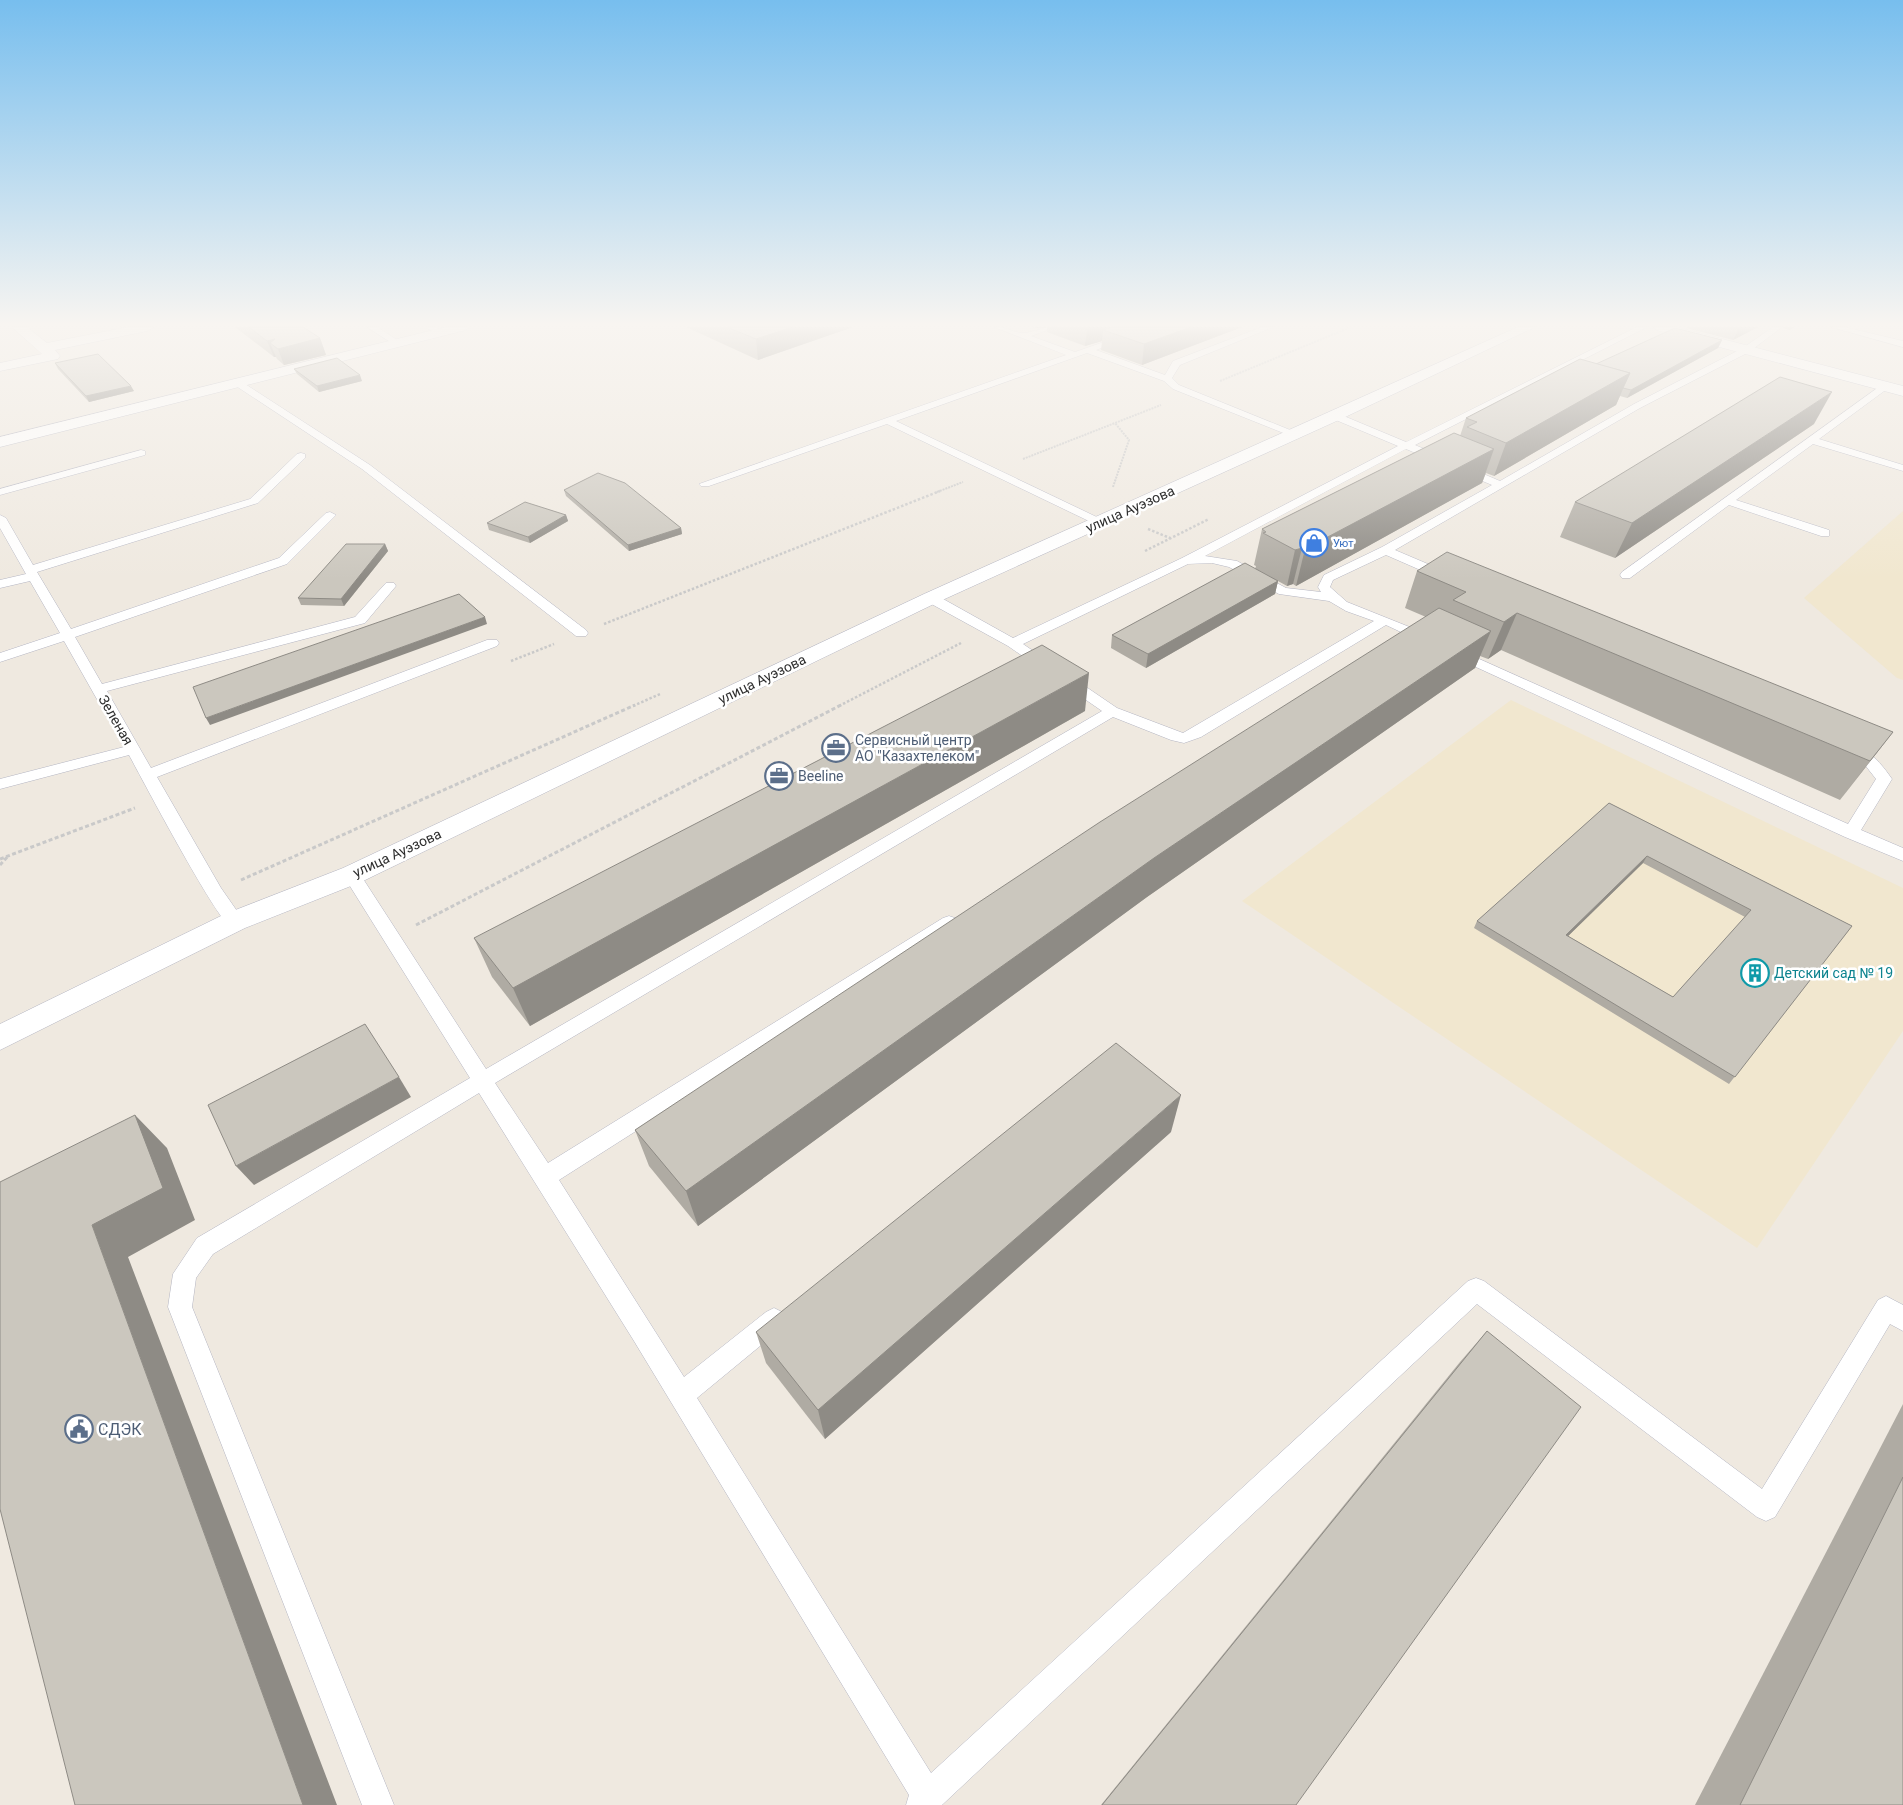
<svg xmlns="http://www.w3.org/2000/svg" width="1903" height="1805" font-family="Roboto,sans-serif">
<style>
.education{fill:#f1e7cf}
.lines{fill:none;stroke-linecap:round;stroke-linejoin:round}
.lane-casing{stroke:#b4b5c2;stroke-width:1}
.street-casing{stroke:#b4b5c2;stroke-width:1}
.secondary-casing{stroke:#b4b5c2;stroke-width:1}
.path-far2{stroke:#c9c9c9;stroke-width:2;stroke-dasharray:2 1;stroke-linecap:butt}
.path-far1{stroke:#c9c9c9;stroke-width:2.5;stroke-dasharray:2.5 2;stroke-linecap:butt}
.path{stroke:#c9c9c9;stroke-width:3;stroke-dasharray:4 2.5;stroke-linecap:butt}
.lane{fill:#fff;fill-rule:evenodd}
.street{fill:#fff;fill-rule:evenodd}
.secondary{fill:#fff;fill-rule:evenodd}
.wall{fill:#afaba3;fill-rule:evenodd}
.shaded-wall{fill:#8e8b85}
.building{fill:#cbc7be;stroke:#8e8b85;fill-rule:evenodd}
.labels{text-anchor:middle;stroke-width:5;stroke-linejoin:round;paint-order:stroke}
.far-shop-label{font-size:11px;fill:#366cbe;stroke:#fff;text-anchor:start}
.street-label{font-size:14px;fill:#2e2e2e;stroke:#fff}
.service-label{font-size:14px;fill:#4e5e75;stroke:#fff;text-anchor:start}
.culture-label{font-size:14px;fill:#0d838f;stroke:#fff;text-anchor:start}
.near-service-label{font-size:16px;fill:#4e5e75;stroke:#fff;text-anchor:start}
</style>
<rect width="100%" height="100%" fill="#efe9e0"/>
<g class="education">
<path d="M 1903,511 L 1903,680 L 1897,678 L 1804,598 Z"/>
<path d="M 1511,700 L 1903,888 L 1903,1031 L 1757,1248 L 1242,901 Z"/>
</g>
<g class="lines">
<defs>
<g id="lane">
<path d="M 367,327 L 377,327 L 402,343 L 395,345 Z"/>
<path d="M 426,327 L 436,327 L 443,332 L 436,334 Z"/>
<path d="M 994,327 C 1005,326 1016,334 1025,333 C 1036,331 1045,327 1056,327 L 1031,336 L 1075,352 L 1147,327 L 1158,327 L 1096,350 L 1165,375 L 1173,361 L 1262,327 L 1273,327 L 1180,365 L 1172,378 L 1179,385 L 1300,434 L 1295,437 L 1291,436 L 1173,389 L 1164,381 L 1087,353 L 896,421 L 1103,520 L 1103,524 L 1095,524 L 887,424 L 709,486 L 701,486 L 699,484 L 1066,355 Z"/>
<path d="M 1637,327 L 1647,327 L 1415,445 L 1500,481 L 1634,404 L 1743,348 L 1773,327 L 1782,327 L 1749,352 L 1640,408 L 1395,550 L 1449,573 L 1451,576 L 1449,579 L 1441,579 L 1386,555 L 1333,580 L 1330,587 L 1347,602 L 1432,636 L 1434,639 L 1432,642 L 1422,642 L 1386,625 L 1201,737 L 1184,743 L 1171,740 L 1113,717 L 495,1083 L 548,1163 L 943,918 L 949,916 L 955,918 L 958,923 L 955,928 L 559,1180 L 684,1377 L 766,1312 L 774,1308 L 782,1312 L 786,1320 L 782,1328 L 697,1398 L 931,1773 L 1468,1281 L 1476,1278 L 1484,1281 L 1762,1489 L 1878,1300 L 1886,1296 L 1903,1305 L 1903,1331 L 1890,1324 L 1775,1517 L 1766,1521 L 1757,1517 L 1477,1304 L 942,1805 L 906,1805 L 909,1795 L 634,1341 L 479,1093 L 213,1254 L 196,1278 L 192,1307 L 394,1805 L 362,1805 L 168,1307 L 173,1274 L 197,1238 L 470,1078 L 343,875 L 346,871 L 352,869 L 358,871 L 486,1069 L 1102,711 L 1008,646 L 926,601 L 925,598 L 926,595 L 936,595 L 1013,638 L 1182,558 L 1398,446 L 1331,418 L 1331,414 L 1339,414 L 1406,442 ZM 1406,449 L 1492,485 L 1382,547 L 1324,575 L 1318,587 L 1321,592 L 1286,588 L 1237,561 L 1205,556 ZM 1212,563 L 1229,567 L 1279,594 L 1329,601 L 1346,611 L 1374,621 L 1183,733 L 1117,708 L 1023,644 L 1188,564 Z"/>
<path d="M 1831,327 L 1844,327 L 1903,341 L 1903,347 Z"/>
<path d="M 236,382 L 242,382 L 370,465 L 586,630 L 588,633 L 586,636 L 576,636 L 362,469 L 236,386 Z"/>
<path d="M 1883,384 L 1891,386 L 1819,439 L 1903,465 L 1903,471 L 1813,444 L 1736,500 L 1829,530 L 1829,536 L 1821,536 L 1729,505 L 1630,578 L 1622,578 L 1620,575 L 1622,572 Z"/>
<path d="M 141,450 L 145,451 L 145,455 L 0,495 L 0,489 Z"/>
<path d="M 301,453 L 305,454 L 305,458 L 258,503 L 37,572 L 71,629 L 279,558 L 326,513 L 330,512 L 336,515 L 287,564 L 75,637 L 102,684 L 355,617 L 386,583 L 394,583 L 396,586 L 365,623 L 107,691 L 151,768 L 487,640 L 497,640 L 499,643 L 497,646 L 157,777 L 221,888 L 244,921 L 241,926 C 237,927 234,928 230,926 C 216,919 142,779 129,755 L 0,789 L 0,779 L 124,747 L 64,641 L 0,662 L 0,653 L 60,633 L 30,581 L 0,588 L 0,580 L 26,574 L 0,528 L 0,515 L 6,518 L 33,565 L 250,499 L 297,454 Z"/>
<path d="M 1457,649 L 1848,824 L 1876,779 L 1865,765 L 1843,750 L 1851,745 C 1870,750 1881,763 1892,779 L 1861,830 L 1903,848 L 1903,861 L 1845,837 L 1452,656 L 1450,653 L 1452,650 Z"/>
</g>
<g id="street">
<path d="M 12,327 L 27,327 L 47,343 L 128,327 L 154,327 L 147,331 L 55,350 L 60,356 L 58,359 L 0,371 L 0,363 L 42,354 Z"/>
<path d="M 446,327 L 468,327 L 466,330 L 0,447 L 0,437 Z"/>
<path d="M 1654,327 L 1676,327 L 1903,386 L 1903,396 L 1656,330 Z"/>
</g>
<path id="secondary" d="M 1518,327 L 1535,327 L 1341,419 L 938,602 L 361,882 L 245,928 L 0,1050 L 0,1024 L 225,914 L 343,868 L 924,594 Z"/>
</defs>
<use href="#lane" class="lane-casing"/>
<use href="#street" class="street-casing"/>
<use href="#secondary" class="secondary-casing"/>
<g class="path-far2">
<path d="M 1220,381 L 1351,327"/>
<path d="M 1023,459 L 1161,405"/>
<path d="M 1113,487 L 1129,440 L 1115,423"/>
<path d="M 937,492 L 963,482"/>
</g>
<g class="path-far1">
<path d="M 1148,529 L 1170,538"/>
<path d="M 1145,551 L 1209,519"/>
<path d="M 604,624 L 940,491"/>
<path d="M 511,661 L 554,644"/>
<path d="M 633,706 L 660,694"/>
<path d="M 839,706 L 961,643"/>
</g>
<g class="path">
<path d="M 0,859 L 135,808"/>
<path d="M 0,865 L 8,856"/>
<path d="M 241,880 L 635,705"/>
<path d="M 416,925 L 841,705"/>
</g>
<use href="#lane" class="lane"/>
<use href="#street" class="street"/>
<use href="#secondary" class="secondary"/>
</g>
<g class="wall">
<path d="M 235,327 L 303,327 L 320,338 L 326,355 L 284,365 L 277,359 L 276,357 L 274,357 Z"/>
<path d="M 686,327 L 853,327 L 758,360 Z"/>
<path d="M 1032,327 L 1242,327 L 1142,365 L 1101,350 L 1102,341 L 1085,346 L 1047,332 L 1047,327 L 1037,328 Z"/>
<path d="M 1687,327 L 1758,327 L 1733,340 L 1686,328 Z"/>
<path d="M 1783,327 L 1795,327 L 1790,330 L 1783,328 Z"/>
<path d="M 1722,340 L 1718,348 L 1627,398 L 1620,396 L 1616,405 L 1494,476 L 1486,473 L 1482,483 L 1296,586 L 1293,584 L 1287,586 L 1278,581 L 1275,594 L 1146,668 L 1111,648 L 1112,635 L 1255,569 L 1256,566 L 1254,565 L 1262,529 L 1460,436 L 1466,418 Z"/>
<path d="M 55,363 L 134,391 L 89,402 L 58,369 Z"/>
<path d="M 294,369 L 362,381 L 319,392 L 297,374 Z"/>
<path d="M 1814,424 L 1615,558 L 1560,537 L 1575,502 Z"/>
<path d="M 564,490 L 681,528 L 682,534 L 629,551 L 566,496 Z"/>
<path d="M 566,515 L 568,521 L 530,543 L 489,530 L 487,523 Z"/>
<path d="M 385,544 L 388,551 L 344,606 L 301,605 L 298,598 Z"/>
<path d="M 1417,571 L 1893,732 L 1840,800 L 1501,650 L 1488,659 L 1480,656 L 1475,668 L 1147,897 L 698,1226 L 649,1166 L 635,1130 L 1426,617 L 1405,608 Z"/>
<path d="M 1085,711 L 530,1026 L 492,977 L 474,938 Z"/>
<path d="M 1609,803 L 1852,926 L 1729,1084 L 1474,928 L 1477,921 ZM 1643,863 L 1745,917 L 1673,997 L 1568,936 Z"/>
<path d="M 1171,1132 L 825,1439 L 766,1363 L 756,1332 Z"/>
<path d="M 1487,1331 L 1296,1805 L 1101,1805 L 1460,1362 Z"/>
<path d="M 1903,1404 L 1903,1805 L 1695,1805 Z"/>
</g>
<g class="shaded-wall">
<path d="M 793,327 L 853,327 L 758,360 L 756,339 Z"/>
<path d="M 1037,327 L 1047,327 L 1037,328 Z"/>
<path d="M 1087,327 L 1142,327 L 1103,330 L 1102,341 L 1085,346 Z"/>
<path d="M 1191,327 L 1242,327 L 1142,365 L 1144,344 Z"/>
<path d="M 1740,327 L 1758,327 L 1733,340 Z"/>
<path d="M 320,338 L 326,355 L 284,365 L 278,349 L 270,343 L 276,357 L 274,357 L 267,341 L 275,339 Z"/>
<path d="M 1722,340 L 1718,348 L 1627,398 L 1631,390 Z"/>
<path d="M 1630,373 L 1616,405 L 1494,476 L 1506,443 Z"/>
<path d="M 360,375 L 362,381 L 319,392 L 317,386 Z"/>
<path d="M 131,386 L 134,391 L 89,402 L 86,396 Z"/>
<path d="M 1832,392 L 1814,424 L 1615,558 L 1632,523 Z"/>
<path d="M 1494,449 L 1482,483 L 1296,586 L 1305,549 Z"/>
<path d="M 566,515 L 568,521 L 530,543 L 528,537 Z"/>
<path d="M 681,528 L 682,534 L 629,551 L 628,545 Z"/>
<path d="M 385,544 L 388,551 L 344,606 L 341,599 Z"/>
<path d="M 1302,548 L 1293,584 L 1287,586 L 1295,550 Z"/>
<path d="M 1278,581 L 1275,594 L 1146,668 L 1148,654 Z"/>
<path d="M 1517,613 L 1501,650 L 1488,659 L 1504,622 Z"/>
<path d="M 485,617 L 487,624 L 210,725 L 206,718 Z"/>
<path d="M 1491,631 L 1475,668 L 1147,897 L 698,1226 L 686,1191 L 1154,858 Z"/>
<path d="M 1089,673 L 1085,711 L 530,1026 L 513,988 Z"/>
<path d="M 1893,732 L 1863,770 L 1840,800 Z"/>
<path d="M 1647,856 L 1643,863 L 1562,942 L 1566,935 Z"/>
<path d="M 399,1077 L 411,1097 L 254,1185 L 236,1166 Z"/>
<path d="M 1181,1095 L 1171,1132 L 825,1439 L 818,1410 Z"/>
<path d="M 135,1115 L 167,1148 L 195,1220 L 128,1257 L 337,1805 L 303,1805 L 92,1225 Z"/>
</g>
<g class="building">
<path d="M 249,327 L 303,327 L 320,338 L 278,349 L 270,343 L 275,339 L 267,341 Z"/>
<path d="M 727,327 L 793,327 L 756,339 Z"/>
<path d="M 1112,327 L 1191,327 L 1144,344 L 1103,330 Z"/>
<path d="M 1675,328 L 1722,340 L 1631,390 L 1623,388 L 1630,373 L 1596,364 Z"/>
<path d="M 98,354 L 131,386 L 86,396 L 55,363 Z"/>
<path d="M 337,358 L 360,375 L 317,386 L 294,369 Z"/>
<path d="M 1580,359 L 1630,373 L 1506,443 L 1467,427 L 1477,422 L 1466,418 Z"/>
<path d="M 1780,377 L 1832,392 L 1632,523 L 1575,502 Z"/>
<path d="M 1454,433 L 1494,449 L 1305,549 L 1302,548 L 1295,550 L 1263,533 L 1266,532 L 1262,529 Z"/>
<path d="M 598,473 L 625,483 L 681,528 L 628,545 L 564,490 Z"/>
<path d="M 525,502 L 566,515 L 528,537 L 487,523 Z"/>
<path d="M 346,544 L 385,544 L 341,599 L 298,598 Z"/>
<path d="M 1447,552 L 1893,732 L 1870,761 L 1517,613 L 1504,622 L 1453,600 L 1466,592 L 1417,571 Z"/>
<path d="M 1245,563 L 1278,581 L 1148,654 L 1112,635 Z"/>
<path d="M 459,594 L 485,617 L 206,718 L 193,687 Z"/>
<path d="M 1439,608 L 1491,631 L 1154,858 L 686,1191 L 635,1130 L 1100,822 Z"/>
<path d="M 1042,645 L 1089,673 L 513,988 L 474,938 Z"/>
<path d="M 1609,803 L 1852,926 L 1735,1077 L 1477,921 ZM 1647,856 L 1751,910 L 1673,997 L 1566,935 Z"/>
<path d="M 365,1024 L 399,1077 L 236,1166 L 208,1105 Z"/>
<path d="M 1116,1043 L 1181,1095 L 818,1410 L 756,1332 Z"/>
<path d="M 135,1115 L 163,1188 L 92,1225 L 303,1805 L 75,1805 L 0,1509 L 0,1182 Z"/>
<path d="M 1487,1331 L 1581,1407 L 1296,1805 L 1102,1805 Z"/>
<path d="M 1903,1477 L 1903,1805 L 1740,1805 Z"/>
</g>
<linearGradient id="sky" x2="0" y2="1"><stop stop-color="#77beee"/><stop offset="0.56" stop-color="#f8f5f1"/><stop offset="1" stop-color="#f8f5f1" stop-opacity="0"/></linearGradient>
<rect width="1903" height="579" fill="url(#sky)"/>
<defs>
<symbol id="shop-ring" viewBox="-11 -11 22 22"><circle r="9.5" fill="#fff" stroke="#3f7fe0" stroke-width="1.5"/><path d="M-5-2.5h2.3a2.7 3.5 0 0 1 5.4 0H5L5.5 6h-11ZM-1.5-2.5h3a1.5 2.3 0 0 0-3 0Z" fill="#3f7fe0"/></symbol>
<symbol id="office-ring" viewBox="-11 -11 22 22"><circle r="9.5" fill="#fff" stroke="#5c6f8a" stroke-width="1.5"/><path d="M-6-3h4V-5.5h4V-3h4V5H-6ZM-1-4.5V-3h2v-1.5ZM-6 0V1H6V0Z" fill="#5c6f8a"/></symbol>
<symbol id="building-ring" viewBox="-11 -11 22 22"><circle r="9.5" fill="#fff" stroke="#0f9aa8" stroke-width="1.5"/><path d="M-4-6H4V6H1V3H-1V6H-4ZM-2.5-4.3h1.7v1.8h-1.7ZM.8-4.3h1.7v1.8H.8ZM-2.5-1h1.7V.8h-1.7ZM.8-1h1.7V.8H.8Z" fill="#0f9aa8"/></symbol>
<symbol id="civic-ring" viewBox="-11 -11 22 22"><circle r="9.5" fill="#fff" stroke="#5c6f8a" stroke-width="1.5"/><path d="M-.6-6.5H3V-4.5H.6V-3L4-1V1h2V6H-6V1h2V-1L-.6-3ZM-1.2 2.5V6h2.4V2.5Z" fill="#5c6f8a"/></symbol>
</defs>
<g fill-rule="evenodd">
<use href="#shop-ring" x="1298" y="527" width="32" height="32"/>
<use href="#office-ring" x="820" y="732" width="32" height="32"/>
<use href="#office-ring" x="763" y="760" width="32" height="32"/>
<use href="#building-ring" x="1739" y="957" width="32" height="32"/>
<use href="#civic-ring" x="63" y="1413" width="32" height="32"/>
</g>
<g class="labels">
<g class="far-shop-label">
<text x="1333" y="547">Уют</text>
</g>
<g class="street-label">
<text transform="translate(1130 509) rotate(-24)" y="5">улица Ауэзова</text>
<text transform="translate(762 679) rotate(-26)" y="5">улица Ауэзова</text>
<text transform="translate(116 720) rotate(60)" y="5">Зеленая</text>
<text transform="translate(397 853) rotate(-25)" y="5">улица Ауэзова</text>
</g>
<g class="service-label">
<text x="855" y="745">Сервисный центр<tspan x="855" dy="16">АО "Казахтелеком"</tspan></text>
<text x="798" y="781">Beeline</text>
</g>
<g class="culture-label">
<text x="1774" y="978">Детский сад № 19</text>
</g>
<g class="near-service-label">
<text x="98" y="1435">СДЭК</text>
</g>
</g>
</svg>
